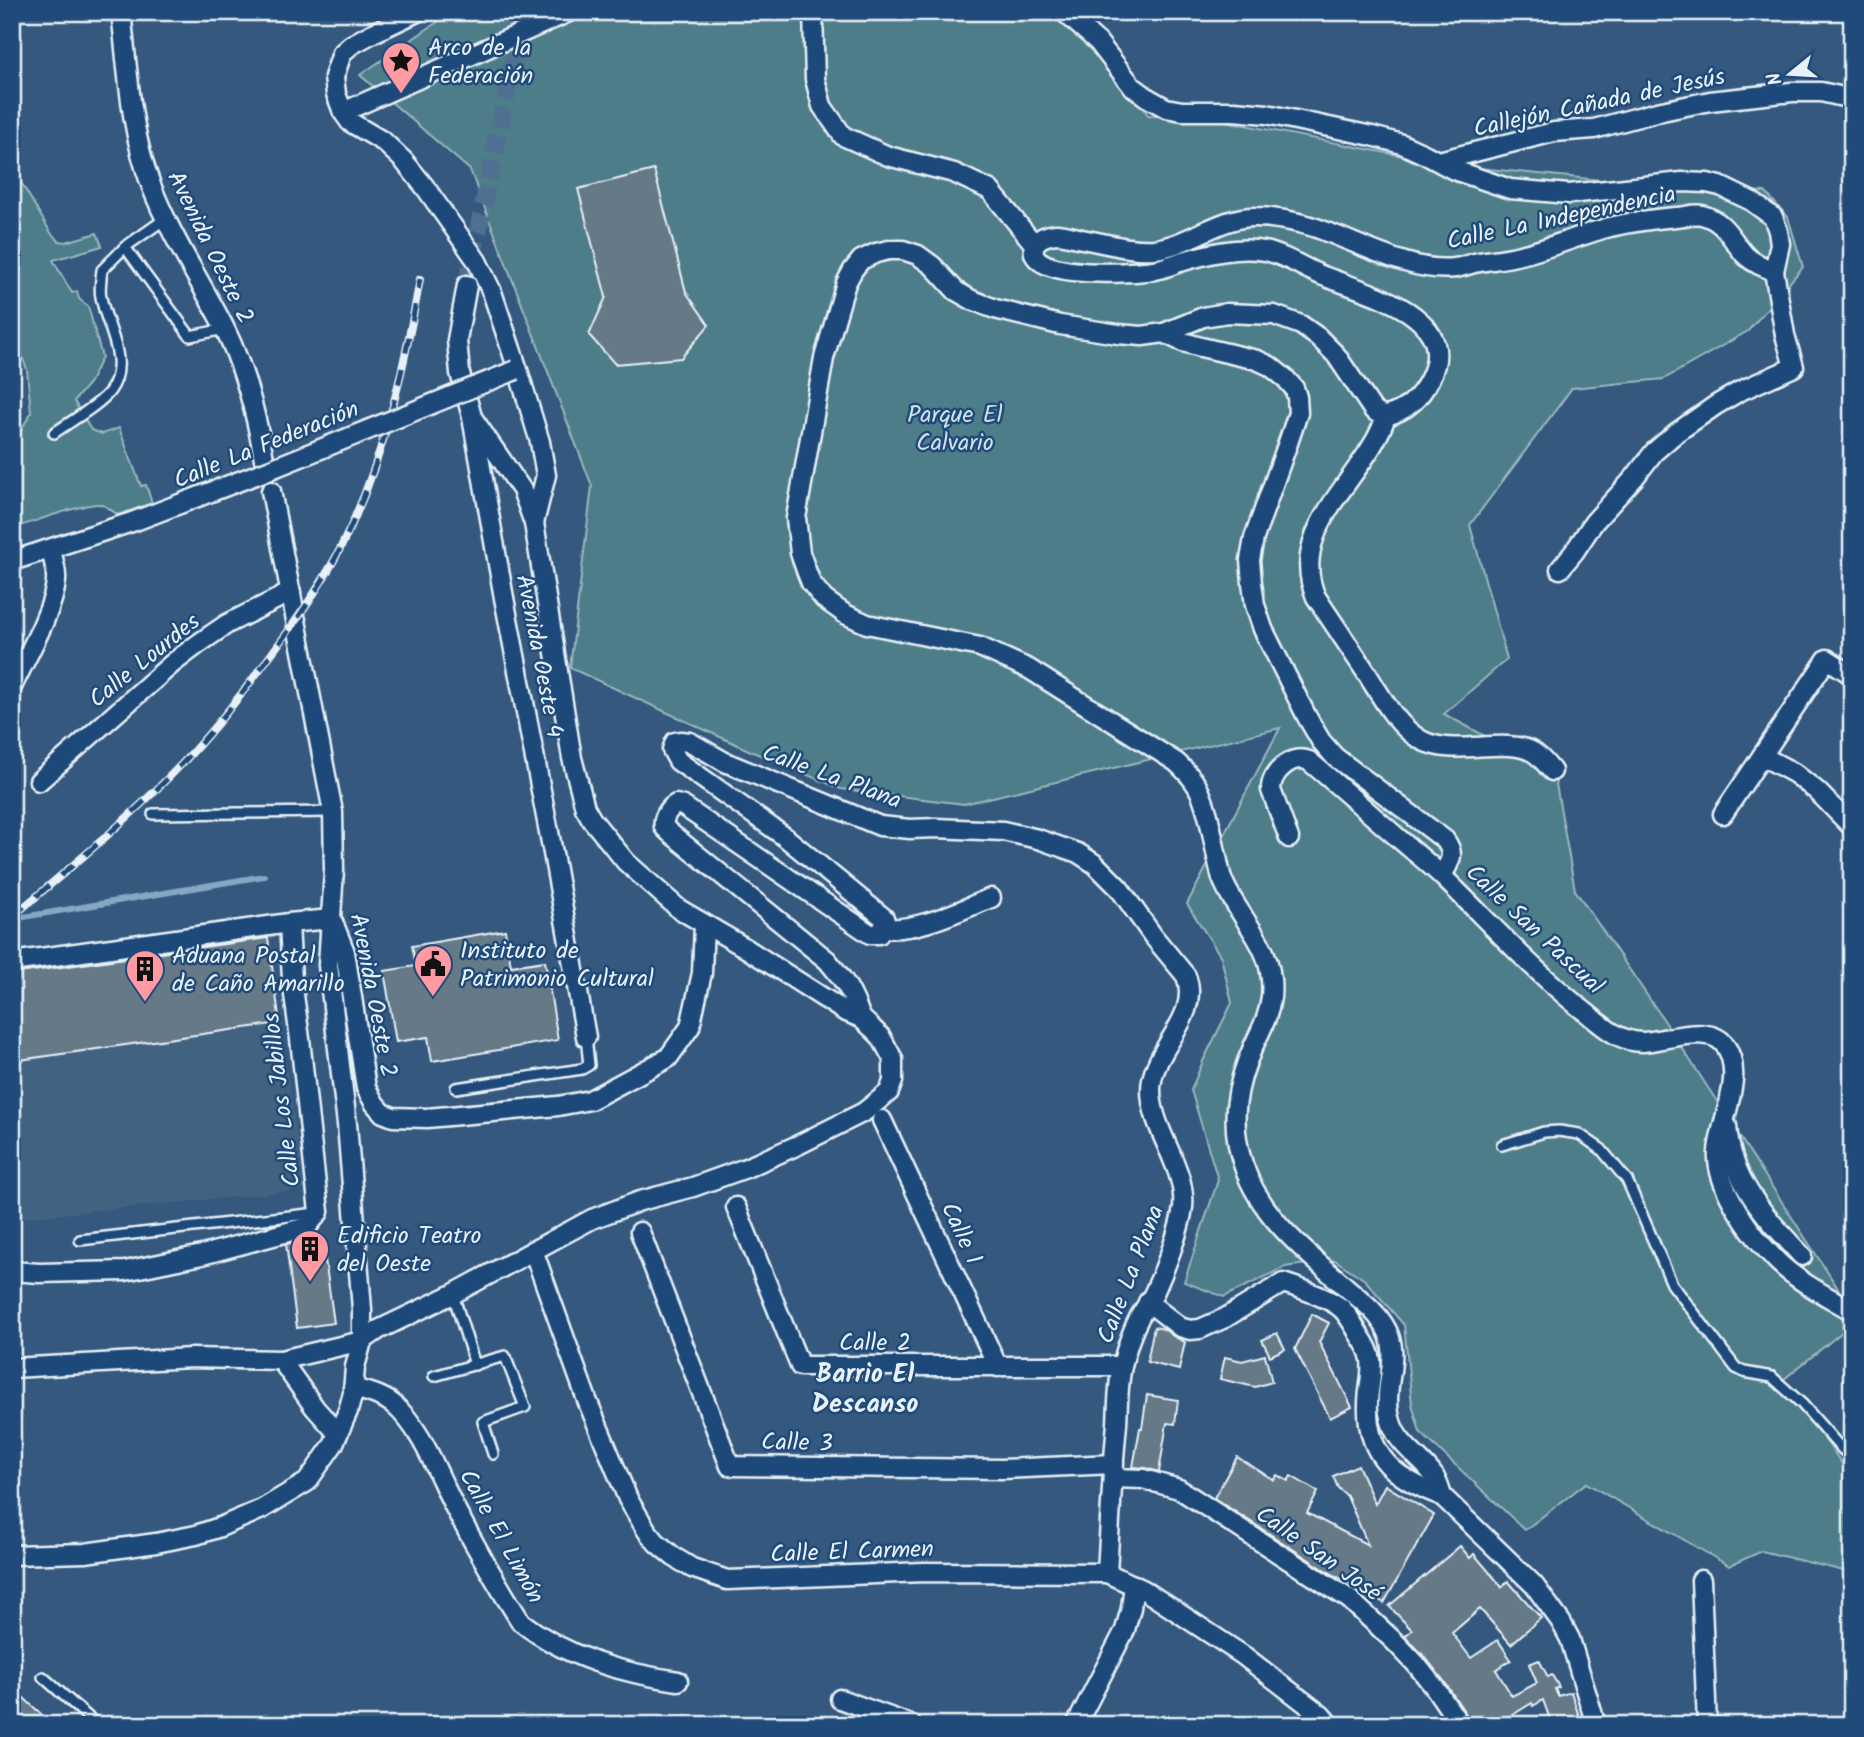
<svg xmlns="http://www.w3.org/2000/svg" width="1864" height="1737" font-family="Kalam,sans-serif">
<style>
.built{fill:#436281}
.green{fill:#4e7d88;stroke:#9bb7c0;stroke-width:2}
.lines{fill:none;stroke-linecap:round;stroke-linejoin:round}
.stream{stroke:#86a7c4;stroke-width:6}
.building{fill:#667987;stroke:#e8f1f8;stroke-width:2}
.street-tunnel{stroke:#4f6f90;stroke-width:18;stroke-dasharray:18 9;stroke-linecap:butt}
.lane-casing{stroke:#e8f1f8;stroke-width:14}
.street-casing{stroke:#e8f1f8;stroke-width:23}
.lane{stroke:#1f4a7a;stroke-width:9}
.street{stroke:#1f4a7a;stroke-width:18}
.rail-casing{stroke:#e8f1f8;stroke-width:8}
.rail{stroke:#1f4a7a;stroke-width:5;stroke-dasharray:16;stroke-linecap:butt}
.street-bridge-casing{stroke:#e8f1f8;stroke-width:23;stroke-linecap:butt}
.street-bridge{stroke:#1f4a7a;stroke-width:18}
.labels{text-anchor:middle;stroke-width:5;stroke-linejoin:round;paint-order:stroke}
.poi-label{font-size:24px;fill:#e8f1f8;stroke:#1f4a7a;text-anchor:start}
.street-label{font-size:24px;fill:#e8f1f8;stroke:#1f4a7a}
.park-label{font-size:24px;fill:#d1e0e7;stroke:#1f4a7a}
.neighbourhood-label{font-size:26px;font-weight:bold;fill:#e8f1f8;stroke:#1f4a7a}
</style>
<rect width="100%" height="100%" fill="#34587e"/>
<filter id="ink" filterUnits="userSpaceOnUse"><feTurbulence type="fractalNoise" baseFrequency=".0143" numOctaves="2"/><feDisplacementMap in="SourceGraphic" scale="14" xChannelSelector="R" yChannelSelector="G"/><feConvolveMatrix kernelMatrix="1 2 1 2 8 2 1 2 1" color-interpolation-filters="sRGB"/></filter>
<g filter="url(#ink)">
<path class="built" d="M 280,1023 L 305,1190 L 12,1219 L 12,1061 Z"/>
<g class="green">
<path d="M 452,12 L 1064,12 L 1097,37 L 1148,115 L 1214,119 L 1448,165 L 1673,187 L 1765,192 L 1788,217 L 1803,267 L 1748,331 L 1664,379 L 1572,388 L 1470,525 L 1507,659 L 1444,714 L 1554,773 L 1575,890 L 1666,1023 L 1852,1310 L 1852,1324 L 1783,1380 L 1852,1478 L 1852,1573 L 1762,1551 L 1729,1566 L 1586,1483 L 1525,1530 L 1420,1432 L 1412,1404 L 1404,1325 L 1365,1280 L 1335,1260 L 1285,1267 L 1224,1297 L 1184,1282 L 1218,1180 L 1191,1090 L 1203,1061 L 1232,1003 L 1221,957 L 1187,904 L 1280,728 L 964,804 L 841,789 L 753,752 L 570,668 L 592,486 L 470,170 L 360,75 Z"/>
<path d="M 12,167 L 51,233 L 59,241 L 66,242 L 97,233 L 102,246 L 53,260 L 72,293 L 77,291 L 79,299 L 88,306 L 102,357 L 90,382 L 74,401 L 91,430 L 102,434 L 119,428 L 141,486 L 146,485 L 152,503 L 118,515 C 112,511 106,505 99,504 C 83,503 30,523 12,529 L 12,445 L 31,413 L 27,370 L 12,328 Z"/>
</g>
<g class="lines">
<path class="stream" d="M 12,919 L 264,876"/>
</g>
<g class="building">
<path d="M 654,170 L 686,292 L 709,325 L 681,358 L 615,364 L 589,335 L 606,297 L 578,189 Z"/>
<path d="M 505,930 L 511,966 L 545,961 L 558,1040 L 432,1061 L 428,1037 L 396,1042 L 384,971 L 416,966 L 412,946 Z"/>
<path d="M 268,938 L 280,1023 L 12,1061 L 12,974 Z"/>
<path d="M 322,1238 L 334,1323 L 297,1328 L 286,1244 Z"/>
<path d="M 1312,1314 L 1329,1323 L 1319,1342 L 1352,1407 L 1330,1418 L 1295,1349 Z"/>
<path d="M 1154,1327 L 1164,1329 L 1173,1336 L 1185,1342 L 1179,1370 L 1147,1362 Z"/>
<path d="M 1277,1333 L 1285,1349 L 1270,1356 L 1262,1340 Z"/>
<path d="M 1265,1355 L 1272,1382 L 1255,1387 L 1220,1379 L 1225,1357 L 1242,1361 Z"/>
<path d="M 1147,1395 L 1178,1400 L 1175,1424 L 1167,1423 L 1159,1472 L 1146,1468 L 1133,1467 L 1140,1428 L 1142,1428 Z"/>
<path d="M 1237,1457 L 1274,1480 L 1277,1475 L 1288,1481 L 1291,1476 L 1318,1492 L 1307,1513 L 1368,1545 L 1347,1496 L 1338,1488 L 1333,1476 L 1358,1465 L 1375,1504 L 1385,1485 L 1434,1515 L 1384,1603 L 1322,1568 L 1214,1498 Z"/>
<path d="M 1460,1546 L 1470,1558 L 1474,1554 L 1502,1587 L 1508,1581 L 1541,1618 L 1511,1644 L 1480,1609 L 1452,1633 L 1471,1658 L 1498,1640 L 1511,1660 L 1496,1670 L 1512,1696 L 1537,1683 L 1529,1664 L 1539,1660 L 1548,1677 L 1552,1675 L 1559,1687 L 1555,1689 L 1558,1696 L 1571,1692 L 1582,1725 L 1552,1725 L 1543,1700 L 1533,1706 L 1532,1703 L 1496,1725 L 1471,1725 L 1469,1719 L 1444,1681 L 1425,1657 L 1405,1636 L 1412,1630 L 1389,1606 Z"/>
<path d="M 12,1687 L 53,1725 L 12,1725 Z"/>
</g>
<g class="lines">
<path class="street-tunnel" d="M 467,285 L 523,12"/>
<defs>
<g id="lane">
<path d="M 165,219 L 125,247 L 190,336 L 225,329"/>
<path d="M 54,433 C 68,423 101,404 110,391 C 131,361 106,327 101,297 C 99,289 101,279 102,270 L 125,247"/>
<path d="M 153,814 L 333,812"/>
<path d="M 456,1088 L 582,1069 L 589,1065 L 586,1037"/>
<path d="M 1502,1145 L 1544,1132 L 1559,1131 L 1579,1134 L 1601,1149 L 1627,1180 L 1672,1284 L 1736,1368 L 1744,1372 L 1772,1377 L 1802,1404 L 1839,1446 L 1852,1458"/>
<path d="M 80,1240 L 317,1213"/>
<path d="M 453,1294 L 475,1365"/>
<path d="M 434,1376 L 505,1356 L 525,1407 L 483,1422 L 493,1454"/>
<path d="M 43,1677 L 97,1725"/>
</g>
<g id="street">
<path d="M 121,12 C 128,70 130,130 151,185 C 170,235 200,280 224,327 C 245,369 256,413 264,459"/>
<path d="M 417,12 L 373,33 L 351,45 L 342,53 L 334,77 L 336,94 L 343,112 L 350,122 L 384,142 L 404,161 L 425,187 L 477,261 L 492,292 L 518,370 L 540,442 L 546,475 L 534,523"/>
<path d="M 813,12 L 815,79 L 822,106 L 843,136 L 888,156 L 954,173 L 990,190 L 1034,244"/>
<path d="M 1064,12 L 1098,42 L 1132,86 L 1148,98 L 1166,108 L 1182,111 L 1234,111 L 1267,114 L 1372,136 L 1402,144 L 1426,155 L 1454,170 L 1510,189 L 1569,194 L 1682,182 L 1707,183 L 1720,186 L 1751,201 L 1773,217 L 1778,231 L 1780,244 L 1774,271 L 1785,335 L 1794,367 L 1740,391 L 1716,405 L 1676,433 L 1654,452 L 1634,478 L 1594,522 L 1574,552 L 1560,569"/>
<path d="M 343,112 L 569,12"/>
<path d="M 1439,161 L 1554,132 L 1594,129 L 1657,112 L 1710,101 L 1792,92 L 1821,92 L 1852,99"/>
<path d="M 467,285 L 457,340 L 460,373 L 472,417 L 504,598 L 553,853 L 586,1037"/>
<path d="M 1164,333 L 1183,342 L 1201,347 L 1257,360 L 1270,366 L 1285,378 L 1294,388 L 1297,397 L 1298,413 L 1289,440 L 1254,538 L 1250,560 L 1252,583 L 1255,605 L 1263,629 L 1307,717 L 1321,741 L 1335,757 L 1445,840 C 1456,855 1450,861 1442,876"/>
<path d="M 1386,416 L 1382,416 L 1373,410 L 1336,355 L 1318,337 L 1301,325 L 1274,315 L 1227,313 L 1203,317 L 1164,333 L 1142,336 L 1118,334 L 1060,325 L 995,309 L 972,300 L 956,291 L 933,266 L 918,255 L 903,250 L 889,250 L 876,253 L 861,260 L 853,270 L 846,283 L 824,358 L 796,518 L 800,553 L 806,570 L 811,583 L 824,599 L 845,614 L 867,624 L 980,647 L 1029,669 L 1176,762 C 1184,769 1191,776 1197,786 C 1208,806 1212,834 1217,857 C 1219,865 1220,875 1224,883 C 1242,924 1276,947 1271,997 C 1269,1016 1261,1030 1253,1047 C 1236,1085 1229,1123 1243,1164 C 1260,1217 1307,1253 1347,1288 C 1361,1300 1375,1310 1384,1325 C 1403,1355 1383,1382 1389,1413 C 1394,1445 1418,1453 1434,1476 C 1438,1482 1440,1490 1442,1496 L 1534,1585 L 1561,1622 L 1570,1639 L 1596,1725"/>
<path d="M 1386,416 C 1406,411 1421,397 1430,378 C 1461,315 1367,293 1326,277 C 1306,270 1286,255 1265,251 C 1237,246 1207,254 1180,262 C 1171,265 1163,269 1154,270 C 1133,273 1040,279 1034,253 C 1031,240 1046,235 1056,234 C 1064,234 1073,237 1082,239 C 1105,243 1131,251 1154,249 C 1190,245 1220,216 1256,217 C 1277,217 1308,224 1327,232 C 1365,246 1414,273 1455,268 C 1461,267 1468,265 1474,263 C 1490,260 1505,259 1520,255 C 1551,248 1580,235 1610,227 C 1632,222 1653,219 1676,217 C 1684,217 1694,213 1702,215 C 1725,221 1731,239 1745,255 C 1753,263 1763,267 1774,271"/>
<path d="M 1386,416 C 1368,476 1285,527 1316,597 C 1332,621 1348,645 1364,669 C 1380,694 1395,725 1421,740 C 1453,758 1504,736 1533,752 C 1541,757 1546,764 1552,771"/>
<path d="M 12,561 L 135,521"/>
<path d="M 12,687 C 25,659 54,610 56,581 C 57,570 53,560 51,549"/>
<path d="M 1762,756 L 1794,773 L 1817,791 L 1852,827"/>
<path d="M 39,781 L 173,663 L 198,644 L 227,624 L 291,592"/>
<path d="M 1723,814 L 1827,659 L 1852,675"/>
<path d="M 1289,838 L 1271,790 C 1270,773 1292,753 1309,761 C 1339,786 1368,812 1397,837 C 1413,851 1430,864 1445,879 C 1489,922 1531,968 1579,1007 C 1590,1015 1601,1026 1613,1033 C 1621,1038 1632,1042 1643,1042 C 1664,1041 1708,1024 1724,1044 C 1747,1074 1720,1119 1718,1152 C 1715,1187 1753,1237 1777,1261 C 1798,1282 1827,1296 1852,1311"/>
<path d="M 333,922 L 345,952 L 366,1088 L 375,1104 L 383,1113 L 393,1117 L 427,1118 L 558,1106 L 590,1100 L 668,1058 L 690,1027 L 702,973 L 704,924"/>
<path d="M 884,928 C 918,932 960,910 991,898"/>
<path d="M 12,962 L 289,923 L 331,919"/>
<path d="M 861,1018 C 852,992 845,981 827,960 L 669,832 L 664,827 C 662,818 669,808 676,804 L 683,806 L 870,934 L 879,934 L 886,924 L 884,918 L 785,837 L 678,761 L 672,750 L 675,742 L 681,741 L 690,742 L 725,762 L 880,826 L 910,829 L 936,828 L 1003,831 L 1038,839 L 1078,853 L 1095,864 L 1119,888 L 1153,936 L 1186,976 C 1202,1018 1151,1049 1151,1090 C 1151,1130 1187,1168 1183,1207 C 1180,1231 1164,1271 1154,1293 C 1150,1301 1145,1308 1140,1316 C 1132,1331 1126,1349 1122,1366 C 1118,1384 1118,1405 1117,1424 C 1112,1474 1110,1523 1107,1573"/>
<path d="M 882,1120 L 998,1367"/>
<path d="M 1727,1126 C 1731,1182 1766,1217 1802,1256"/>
<path d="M 736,1207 L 800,1366 L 1122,1366"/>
<path d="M 640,1232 L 730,1466 L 1002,1469 L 1114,1464"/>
<path d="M 533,1250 L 587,1400 L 628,1499 L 647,1531 L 657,1543 L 674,1557 L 692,1568 L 727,1580 L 924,1572 L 1107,1573 L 1144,1590 L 1244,1656 L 1321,1715 L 1330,1725"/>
<path d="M 12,1271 L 39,1273 L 125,1271 L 202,1255 L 307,1227 L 319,1212 L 300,1039 L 292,980 L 289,923"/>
<path d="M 1148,1302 L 1180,1327 L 1190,1330 L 1200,1329 L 1225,1318 L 1283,1283 C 1299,1288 1330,1298 1342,1309 C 1349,1316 1355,1327 1360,1336 C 1365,1343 1370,1352 1371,1360 C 1373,1374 1368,1390 1368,1404 C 1366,1457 1396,1479 1442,1496"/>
<path d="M 281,1360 L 315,1408 L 338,1434"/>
<path d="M 12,1368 L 191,1358 L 281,1360 L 362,1341 L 378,1330 L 453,1294 L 592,1219 L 640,1201 L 693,1187 L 746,1168 L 798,1145 L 864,1112 L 889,1092 L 893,1081 L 893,1059 L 881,1037 L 872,1028 L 861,1018 L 844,1011 L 744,947 L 679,909 L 626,862 L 592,820 L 585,808 L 572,758 L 534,523 L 522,490 L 472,417"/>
<path d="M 353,1388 C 368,1392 381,1395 393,1404 C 423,1429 438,1476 456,1510 C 476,1548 498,1586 521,1622 C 567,1658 622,1673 678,1681"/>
<path d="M 1113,1478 L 1143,1479 L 1179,1489 L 1349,1599 L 1395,1642 L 1416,1664 L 1435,1688 L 1460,1725"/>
<path d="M 12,1555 L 85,1553 L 156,1543 L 196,1535 L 220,1527 L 262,1509 L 307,1482 L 333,1445 L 348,1411 L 353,1393 L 355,1367 L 362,1341 L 362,1309 L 347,1124 L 328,965 L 334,870 L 333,812 L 271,491"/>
<path d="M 1701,1580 L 1707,1725"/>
<path d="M 840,1699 L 912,1725"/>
<path d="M 1076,1725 L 1125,1630 L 1131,1608 L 1134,1585"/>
</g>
</defs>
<use href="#lane" class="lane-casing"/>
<use href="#street" class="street-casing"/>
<use href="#lane" class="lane"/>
<use href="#street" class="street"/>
<defs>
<path id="rail" d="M 12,917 C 66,871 121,826 170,776 C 209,737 243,693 275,649 C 299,617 323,583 341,547 C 383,464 404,369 420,279"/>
</defs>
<use href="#rail" class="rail-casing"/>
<use href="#rail" class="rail"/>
<defs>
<path id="street-bridge" d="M 135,521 L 271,469 L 516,370"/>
</defs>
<use href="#street-bridge" class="street-bridge-casing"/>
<use href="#street-bridge" class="street-bridge"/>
</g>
</g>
<defs>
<symbol id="sight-pin" viewBox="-11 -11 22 30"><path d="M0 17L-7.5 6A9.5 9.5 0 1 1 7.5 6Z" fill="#ff9aa2" stroke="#1f4a7a"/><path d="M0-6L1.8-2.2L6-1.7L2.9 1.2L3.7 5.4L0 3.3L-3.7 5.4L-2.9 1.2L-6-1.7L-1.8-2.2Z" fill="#111"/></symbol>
<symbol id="civic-pin" viewBox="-11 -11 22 30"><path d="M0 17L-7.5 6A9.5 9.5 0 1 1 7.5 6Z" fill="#ff9aa2" stroke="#1f4a7a"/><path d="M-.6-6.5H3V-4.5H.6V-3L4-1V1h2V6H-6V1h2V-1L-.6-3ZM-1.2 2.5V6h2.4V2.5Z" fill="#111"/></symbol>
<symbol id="building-pin" viewBox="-11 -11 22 30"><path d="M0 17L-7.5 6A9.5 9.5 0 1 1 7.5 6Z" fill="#ff9aa2" stroke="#1f4a7a"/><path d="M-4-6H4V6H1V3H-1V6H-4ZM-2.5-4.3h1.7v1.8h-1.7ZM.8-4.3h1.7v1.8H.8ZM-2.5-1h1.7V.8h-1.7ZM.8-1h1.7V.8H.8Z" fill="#111"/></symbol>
</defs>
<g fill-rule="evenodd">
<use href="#sight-pin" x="379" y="39" width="44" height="60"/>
<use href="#civic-pin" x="411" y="942" width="44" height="60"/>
<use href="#building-pin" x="123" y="947" width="44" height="60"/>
<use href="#building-pin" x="288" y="1227" width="44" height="60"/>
</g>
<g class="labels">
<g class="poi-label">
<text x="428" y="55">Arco de la<tspan x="428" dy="28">Federación</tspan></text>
<text x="460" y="958">Instituto de<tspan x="460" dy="28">Patrimonio Cultural</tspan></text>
<text x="172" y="963">Aduana Postal<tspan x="172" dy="28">de Caño Amarillo</tspan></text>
<text x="337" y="1243">Edificio Teatro<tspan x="337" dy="28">del Oeste</tspan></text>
</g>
<g class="street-label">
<text transform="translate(1599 102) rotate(-12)" y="8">Callejón Cañada de Jesús</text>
<text transform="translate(1561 217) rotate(-12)" y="8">Calle La Independencia</text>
<text transform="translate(211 247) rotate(64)" y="8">Avenida Oeste 2</text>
<text transform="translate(266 444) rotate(-22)" y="8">Calle La Federación</text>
<text transform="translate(540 656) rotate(79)" y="8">Avenida Oeste 4</text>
<text transform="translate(144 660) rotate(-39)" y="8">Calle Lourdes</text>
<text transform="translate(832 776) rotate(20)" y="8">Calle La Plana</text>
<text transform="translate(1535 929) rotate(43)" y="8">Calle San Pascual</text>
<text transform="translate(374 995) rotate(79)" y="8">Avenida Oeste 2</text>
<text transform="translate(281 1100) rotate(-97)" y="8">Calle Los Jabillos</text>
<text transform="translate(962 1233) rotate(65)" y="8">Calle 1</text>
<text transform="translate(1130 1274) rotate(-69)" y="8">Calle La Plana</text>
<text x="875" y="1350">Calle 2</text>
<text transform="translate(797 1442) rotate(1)" y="8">Calle 3</text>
<text transform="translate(502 1536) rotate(61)" y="8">Calle El Limón</text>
<text transform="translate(852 1551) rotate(-2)" y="8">Calle El Carmen</text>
<text transform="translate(1319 1553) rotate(35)" y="8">Calle San José</text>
</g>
<g class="park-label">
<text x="955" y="422">Parque El<tspan x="955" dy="28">Calvario</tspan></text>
</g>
<g class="neighbourhood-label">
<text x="865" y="1382">Barrio El<tspan x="865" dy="30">Descanso</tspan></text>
</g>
</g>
<rect width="1864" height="1737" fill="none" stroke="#1f4a7a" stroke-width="42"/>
<rect x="21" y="21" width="1822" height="1695" fill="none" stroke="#e8f1f8" stroke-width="2.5" filter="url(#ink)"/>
<g transform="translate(1790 74) rotate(252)" stroke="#1f4a7a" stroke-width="5" paint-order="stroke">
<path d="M0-5L12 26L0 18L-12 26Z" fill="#e8f1f8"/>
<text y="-10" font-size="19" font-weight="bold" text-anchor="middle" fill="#e8f1f8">N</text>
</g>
</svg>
